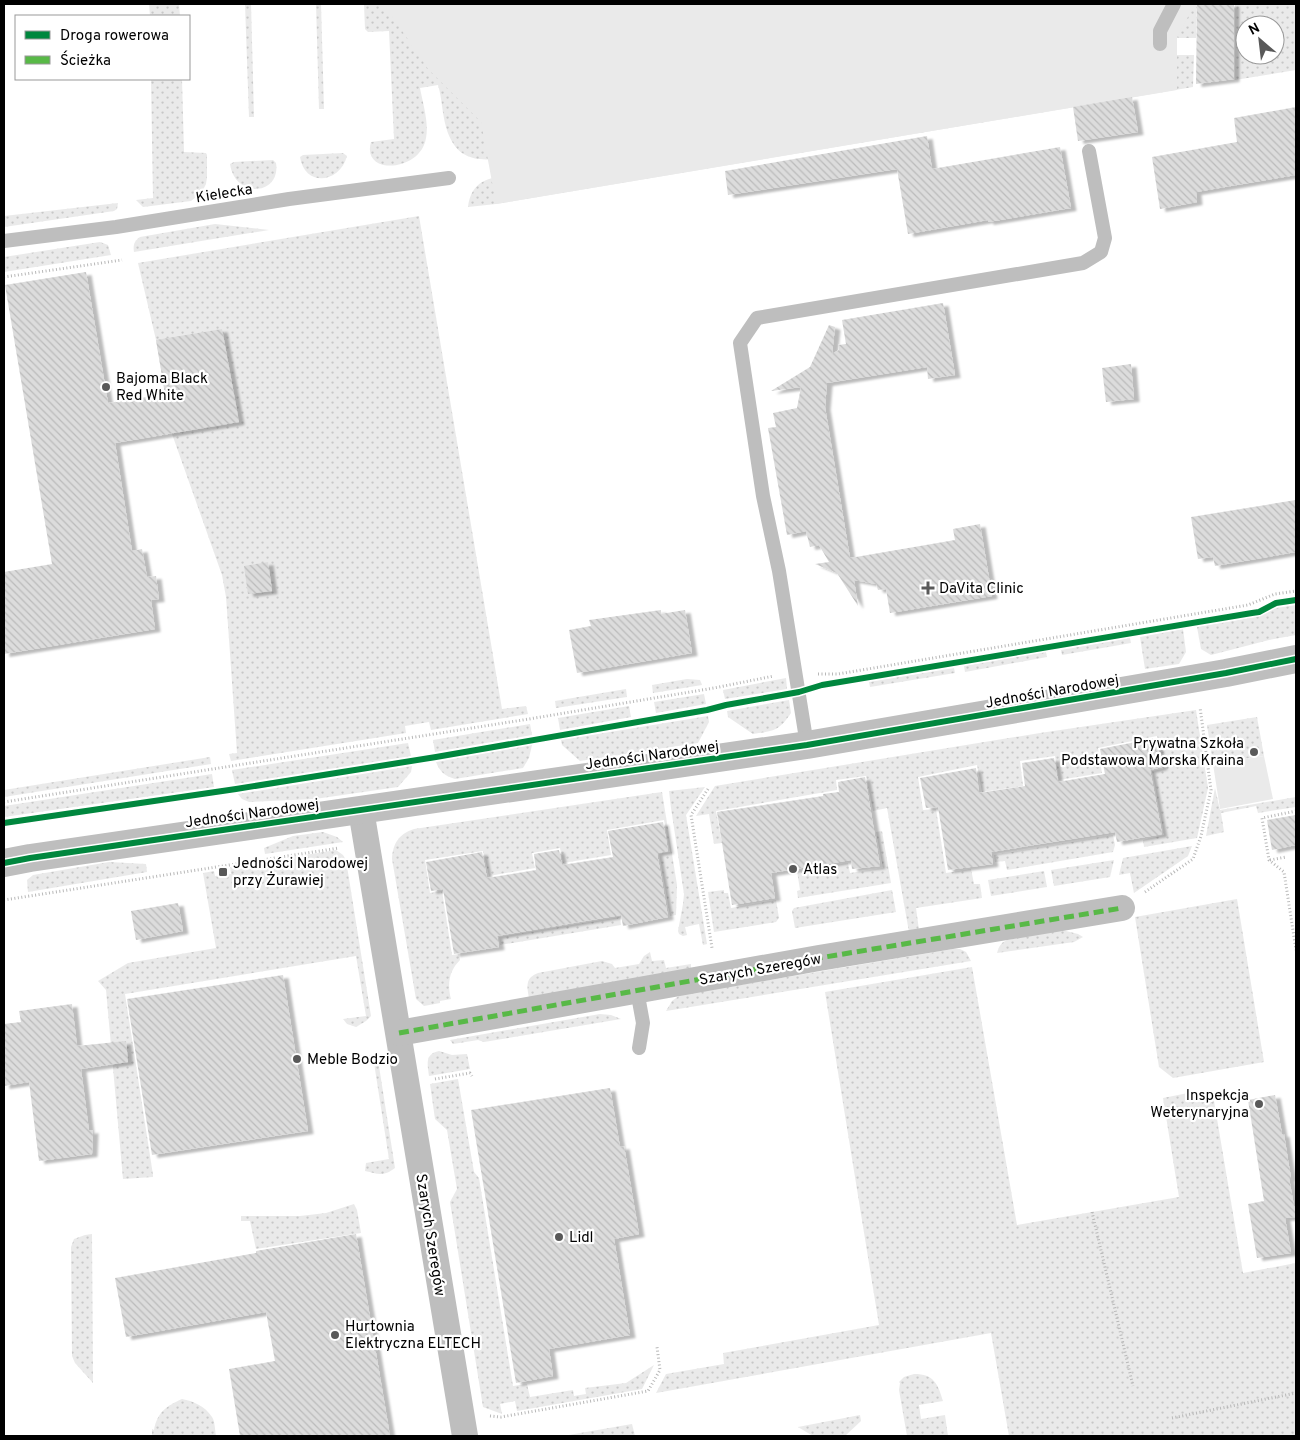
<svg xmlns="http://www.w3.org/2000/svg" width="1300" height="1440" font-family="Overpass,sans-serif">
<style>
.grass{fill:url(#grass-dots);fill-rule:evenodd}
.garden{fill:#eaeaea}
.building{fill:url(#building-back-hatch);filter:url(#shadow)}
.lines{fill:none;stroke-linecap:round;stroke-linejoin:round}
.path{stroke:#b8b8b8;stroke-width:3;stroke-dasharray:1 2.5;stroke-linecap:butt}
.service{stroke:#bebebe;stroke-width:14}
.minor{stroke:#bebebe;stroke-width:26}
.tertiary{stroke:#bebebe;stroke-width:28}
.quiet{stroke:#58b947;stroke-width:5;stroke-dasharray:10 5;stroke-linecap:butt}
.cycleway-casing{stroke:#fff;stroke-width:9}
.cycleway{stroke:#00873e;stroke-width:6}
.poi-dot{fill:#595959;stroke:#fff;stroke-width:2}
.labels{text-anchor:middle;stroke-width:4.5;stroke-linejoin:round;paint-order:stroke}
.street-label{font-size:15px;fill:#000;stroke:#fff}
.poi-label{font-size:15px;fill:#000;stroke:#fff;text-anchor:start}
</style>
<defs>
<pattern id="grass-dots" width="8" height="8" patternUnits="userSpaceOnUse" patternTransform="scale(1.25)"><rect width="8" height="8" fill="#eaeaea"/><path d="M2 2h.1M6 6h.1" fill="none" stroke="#c7c7c7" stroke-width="1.8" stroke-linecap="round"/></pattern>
<pattern id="building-back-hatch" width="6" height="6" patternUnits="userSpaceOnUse" patternTransform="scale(1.25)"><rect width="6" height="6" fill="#dcdcdc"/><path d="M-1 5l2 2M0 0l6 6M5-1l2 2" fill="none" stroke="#bbb"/></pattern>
<filter id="shadow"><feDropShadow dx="5.5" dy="3" stdDeviation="1" flood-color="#0004"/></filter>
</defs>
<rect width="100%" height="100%" fill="#fff"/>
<g class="grass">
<path d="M 149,4 L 179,4 L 180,16 L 150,16 Z"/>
<path d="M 245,4 L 251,4 L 254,117 L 249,117 Z"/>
<path d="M 316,4 L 321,4 L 324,109 L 319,109 Z"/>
<path d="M 364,4 L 406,4 L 1120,55 L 1194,55 L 1193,87 L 496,204 L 468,207 C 472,174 499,177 526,173 L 523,155 C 489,160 458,169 446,127 C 442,113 442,98 438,85 L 420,88 C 423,104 429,123 426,138 C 421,172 361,176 371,142 L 394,139 L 389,31 L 368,32 L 365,29 Z"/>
<path d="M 1186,4 L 1197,4 L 1196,38 L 1179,38 L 1175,37 Z"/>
<path d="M 1235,4 L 1296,4 L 1296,70 L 1235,80 ZM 1245,25 L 1275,25 L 1275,55 L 1245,55 Z"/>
<path d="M 151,79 L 182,79 L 184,152 L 206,153 L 207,155 L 207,177 L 206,184 L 202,192 L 196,197 L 191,201 L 143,207 L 136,200 L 153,198 Z"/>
<path d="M 343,153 L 347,156 C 340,183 305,188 300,157 L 303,155 Z"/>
<path d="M 273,160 L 276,163 C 281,196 235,199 230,164 L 234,162 Z"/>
<path d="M 118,203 L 117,209 L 114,211 L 4,227 L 4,216 Z"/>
<path d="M 419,216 L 502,709 L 526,706 L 528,714 L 431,730 L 429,722 L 405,726 L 406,733 L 231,761 L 229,754 L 237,753 L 226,597 L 222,575 L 172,434 L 156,340 L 138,263 Z"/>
<path d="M 215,224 L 269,230 L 134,252 C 133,245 134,241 140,237 Z"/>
<path d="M 100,242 L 108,245 L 111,255 L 4,272 L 4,257 Z"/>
<path d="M 1296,605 L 1296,635 L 1269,640 L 1211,655 L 1201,649 L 1197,627 L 1256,617 L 1276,608 Z"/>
<path d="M 1183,629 L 1186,652 L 1179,664 L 1145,669 L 1140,637 Z"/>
<path d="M 1130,638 L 1131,643 L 1062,655 L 1061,650 Z"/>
<path d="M 1046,652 L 1047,657 L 965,672 L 964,666 Z"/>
<path d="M 954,668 L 955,673 L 870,687 L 869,682 Z"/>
<path d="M 786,678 L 787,689 L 725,699 L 723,690 Z"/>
<path d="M 687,679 L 700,680 L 702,685 L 653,693 L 652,685 Z"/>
<path d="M 626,689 L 627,697 L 556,708 L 555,701 Z"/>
<path d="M 704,694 L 706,704 L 656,713 L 654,702 Z"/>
<path d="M 789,700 L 791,713 C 779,731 774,731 753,734 L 728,717 L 727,711 Z"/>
<path d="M 629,706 L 631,717 L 560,730 L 558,718 Z"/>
<path d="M 1196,710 L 1208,788 L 1197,838 L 1144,847 L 1143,840 L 1164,835 L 1152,771 L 1163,769 L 1157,736 L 1098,748 L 1102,773 L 1059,780 L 1055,756 L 1020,761 L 1023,786 L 982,792 L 977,765 L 918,777 L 923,810 L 936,809 L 946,873 L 971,869 L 974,884 L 980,884 L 982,898 L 916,908 L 919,930 L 909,932 L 887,808 L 873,811 L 866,776 L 836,780 L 837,790 L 716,811 L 722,843 L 714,844 L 709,814 L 696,816 L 715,786 L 1040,733 Z"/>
<path d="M 708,716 L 709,722 L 698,743 L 580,761 L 562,745 L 561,740 Z"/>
<path d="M 1257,717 L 1264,756 L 1213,764 L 1207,725 Z"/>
<path d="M 530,724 L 532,735 L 435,752 L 433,740 Z"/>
<path d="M 408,743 L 411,756 L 235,784 L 232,770 Z"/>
<path d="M 532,745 L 529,758 L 523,768 L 455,779 C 445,776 440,772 436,762 Z"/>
<path d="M 210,757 L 211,764 L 4,797 L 4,790 Z"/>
<path d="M 412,766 L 411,772 L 398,787 L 315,799 L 249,802 L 242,799 L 238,794 Z"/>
<path d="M 212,774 L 214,787 L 4,817 L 4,806 Z"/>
<path d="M 705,787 L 686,815 L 707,944 L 703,945 L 699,924 L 685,927 L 687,935 L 683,936 L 679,934 L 678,931 L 683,904 L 684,894 L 671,808 L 669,791 Z"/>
<path d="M 1215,788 L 1220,810 L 1296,797 L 1296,807 L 1258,813 L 1256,806 L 1221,813 L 1224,832 L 1206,836 Z"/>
<path d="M 662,792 L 677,885 L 676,915 L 670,916 L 659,854 L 670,852 L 664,820 L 607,830 L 611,855 L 563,863 L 560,848 L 532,853 L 535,868 L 489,876 L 483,851 L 425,860 L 430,893 L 442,891 L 452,955 L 459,954 L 460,960 C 449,971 447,984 451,999 L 440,1001 L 440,1003 L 424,1006 L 416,999 L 392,859 C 393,843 399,834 414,829 Z"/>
<path d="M 882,831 L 891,883 L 798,898 L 797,891 L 800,890 L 797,871 L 848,863 L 850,873 L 883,868 L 876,832 Z"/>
<path d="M 323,832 L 337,837 L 343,842 L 265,854 L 264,848 L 293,836 Z"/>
<path d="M 1113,835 L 1115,845 L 1113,852 L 1007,870 L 1005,861 L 995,862 L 994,855 Z"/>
<path d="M 1192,846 L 1188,856 L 1134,893 L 1130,873 L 1119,875 L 1123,858 Z"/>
<path d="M 336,850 L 343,855 L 346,860 L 371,1016 L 366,1021 L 356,1027 L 347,1024 L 343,1019 L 366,1016 L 356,956 L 125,994 L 153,1175 L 153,1177 L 123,1179 L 106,990 L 98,981 L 128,963 L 216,948 L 203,873 L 214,871 L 215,876 L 231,874 L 230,867 Z"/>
<path d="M 1114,860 L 1110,877 L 1054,886 L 1051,870 Z"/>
<path d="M 109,862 L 146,864 L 147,872 L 28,892 L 27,880 L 33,875 Z"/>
<path d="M 1044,871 L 1047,887 L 991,896 L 988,880 Z"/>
<path d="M 724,890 L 724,893 L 728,893 L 731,908 L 776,900 L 779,918 L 776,922 L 714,932 L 708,892 Z"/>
<path d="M 892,890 L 896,912 L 795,928 L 792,911 L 794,908 Z"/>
<path d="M 1237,899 L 1264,1062 L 1173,1078 L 1159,1067 L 1135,917 Z"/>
<path d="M 620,917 L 621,925 L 500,945 L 499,937 Z"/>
<path d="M 1062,930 L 1078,934 L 1083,937 L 1074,942 L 997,953 C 999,946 1001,943 1007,940 Z"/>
<path d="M 953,949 L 960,949 L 966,952 L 971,961 L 666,1011 L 672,1001 L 680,995 Z"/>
<path d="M 650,952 L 652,961 L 664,960 L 666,968 L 691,964 L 691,968 L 529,998 C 527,986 525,978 538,973 L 602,961 L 612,964 L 615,968 L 639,964 L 644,956 Z"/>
<path d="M 972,967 L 1017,1225 L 1179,1197 L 1163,1098 L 1198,1091 L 1207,1096 L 1213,1095 L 1243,1273 L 1296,1263 L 1296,1436 L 1009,1436 L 991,1333 L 656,1393 L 666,1374 L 724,1364 L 723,1353 L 879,1325 L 825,992 Z"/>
<path d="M 600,1014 L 611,1015 L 621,1019 L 484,1042 L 478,1040 L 453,1044 L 450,1040 Z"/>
<path d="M 439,1051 L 452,1055 L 467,1054 L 470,1069 L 429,1076 C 428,1065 424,1054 439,1051 Z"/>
<path d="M 361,1055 L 369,1055 L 378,1060 L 395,1168 C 383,1177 378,1174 365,1171 L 366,1163 L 389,1159 L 374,1063 L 351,1066 L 352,1060 Z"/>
<path d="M 458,1079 L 474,1172 L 479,1178 L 513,1386 L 527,1384 L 530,1397 L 573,1390 L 574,1396 L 586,1394 L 585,1388 L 626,1383 L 654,1365 L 642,1389 L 517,1411 L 515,1401 L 500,1404 L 502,1414 L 483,1407 L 450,1202 L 457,1189 L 447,1130 L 435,1119 L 430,1084 Z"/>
<path d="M 354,1204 L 357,1210 L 361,1233 L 256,1249 L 250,1221 L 241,1221 L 241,1216 L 300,1216 L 326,1213 Z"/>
<path d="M 92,1234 L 93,1383 L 75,1363 L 72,1356 L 71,1247 L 74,1239 L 85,1235 Z"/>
<path d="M 914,1374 C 934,1374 938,1384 943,1401 L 919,1405 L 921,1419 L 945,1415 L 948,1436 L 907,1436 L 899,1390 L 900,1383 L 899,1382 L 904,1377 Z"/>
<path d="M 182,1399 C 193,1401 205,1406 212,1417 C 215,1421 215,1431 216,1436 L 152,1436 L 152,1429 L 154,1430 C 157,1413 166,1406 182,1399 Z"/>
<path d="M 860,1415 L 861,1421 L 845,1436 L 813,1436 L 798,1427 Z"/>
<path d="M 632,1424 L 635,1436 L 563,1436 Z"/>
</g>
<g class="garden">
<path d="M 380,4 L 1195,4 L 1177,37 L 1177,90 L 496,204 L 481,122 L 428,69 L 388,10 Z"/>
<path d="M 1264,756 L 1273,799 L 1220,809 L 1213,764 Z"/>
</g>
<g class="building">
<path d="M 1197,4 L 1234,4 L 1234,79 L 1196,84 Z"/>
<path d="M 1132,97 L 1138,132 L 1078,141 L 1073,107 Z"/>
<path d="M 1296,107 L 1296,175 L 1196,192 L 1197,202 L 1160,209 L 1152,157 L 1237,142 L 1234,118 Z"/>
<path d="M 927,136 L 932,169 L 1060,147 L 1071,208 L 988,222 L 988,220 L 908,234 L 897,169 L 728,195 L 725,171 Z"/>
<path d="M 86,272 L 108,403 L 165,394 L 156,340 L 222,329 L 239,422 L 115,443 L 132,551 L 142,549 L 147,577 L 156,576 L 159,599 L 151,600 L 155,629 L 4,654 L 4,572 L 52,564 L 5,285 Z"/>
<path d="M 943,303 L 955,375 L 928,379 L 927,367 L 827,383 L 825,407 L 850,558 L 955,540 L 953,529 L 980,524 L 992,596 L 890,613 L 886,589 L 878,590 L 876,584 L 854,580 L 858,606 L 837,573 L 815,564 L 829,562 L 819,545 L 810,547 L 806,531 L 787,535 L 768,428 L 776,427 L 773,413 L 797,408 L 801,387 L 771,391 L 810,367 L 829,325 L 835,327 L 832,354 L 839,350 L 838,345 L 846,344 L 842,320 Z"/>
<path d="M 1131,364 L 1134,399 L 1106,402 L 1102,368 Z"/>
<path d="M 1296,500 L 1296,552 L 1215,566 L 1213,557 L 1198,559 L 1191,517 Z"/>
<path d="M 268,562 L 272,591 L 248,594 L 244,566 Z"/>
<path d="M 661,610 L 661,614 L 685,610 L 692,653 L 577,673 L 569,630 L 591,626 L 589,620 Z"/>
<path d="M 1156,738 L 1162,767 L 1150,770 L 1162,834 L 1117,842 L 1115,832 L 991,852 L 993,864 L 948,870 L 938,807 L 926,808 L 920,778 L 976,768 L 979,793 L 1025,786 L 1022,763 L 1054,758 L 1058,782 L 1105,774 L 1100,749 Z"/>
<path d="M 865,777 L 880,866 L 852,869 L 851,860 L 771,873 L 775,898 L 732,905 L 717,812 L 823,796 L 823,794 L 839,792 L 838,782 Z"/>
<path d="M 1296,815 L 1296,845 L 1272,850 L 1267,820 Z"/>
<path d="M 663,822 L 668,851 L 657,853 L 668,917 L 623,926 L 621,915 L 497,936 L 499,947 L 454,954 L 443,889 L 431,891 L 426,862 L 482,852 L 487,878 L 536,870 L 534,854 L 559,850 L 562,865 L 613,857 L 608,831 Z"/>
<path d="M 178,903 L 183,931 L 136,940 L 131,911 Z"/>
<path d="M 283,975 L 308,1131 L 152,1155 L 127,999 Z"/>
<path d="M 72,1004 L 77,1046 L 126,1041 L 128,1062 L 81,1069 L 89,1131 L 93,1130 L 92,1154 L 39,1161 L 29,1082 L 4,1086 L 4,1024 L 21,1022 L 19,1011 Z"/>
<path d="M 610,1088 L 620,1147 L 624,1146 L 639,1234 L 614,1239 L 630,1335 L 549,1349 L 553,1376 L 516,1383 L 471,1110 Z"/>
<path d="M 1275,1095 L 1282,1134 L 1284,1134 L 1288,1160 L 1291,1178 L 1289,1178 L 1296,1217 L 1285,1218 L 1291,1253 L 1257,1258 L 1248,1204 L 1264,1201 L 1248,1100 Z"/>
<path d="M 356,1234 L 390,1436 L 240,1436 L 229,1369 L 275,1361 L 266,1312 L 126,1337 L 115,1278 L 256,1253 L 256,1251 Z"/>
</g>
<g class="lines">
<g class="path">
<path d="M 4,277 L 122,260"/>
<path d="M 818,674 L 838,674 L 1248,605 L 1275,594 L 1296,591"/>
<path d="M 708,789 L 691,815 L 712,948"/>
<path d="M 4,802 L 529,719 L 714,688 L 774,676"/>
<path d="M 1296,811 L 1262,818 L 1269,860 L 1284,872 L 1296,950"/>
<path d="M 1270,860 L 1286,857"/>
<path d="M 1145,892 L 1193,859 L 1201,836 L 1211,790 L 1200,707"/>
<path d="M 4,900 L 339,848"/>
<path d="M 435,1079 L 470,1073 L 472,1076"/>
<path d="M 1092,1212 L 1133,1386"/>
<path d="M 490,1416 L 501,1417 L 648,1391 L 660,1370 L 657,1347"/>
<path d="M 1172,1418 L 1296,1393"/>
</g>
<g class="service">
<path d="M 1160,44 L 1160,31 L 1174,4"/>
<path d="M 4,241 L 116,227 L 289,199 L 449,178"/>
<path d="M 807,745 L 779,571 L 763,496 L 740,343 L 757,318 L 1083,263 L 1101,252 L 1105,238 L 1089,151"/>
<path d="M 637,990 L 643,1023 L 639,1048"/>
</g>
<g class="minor">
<path d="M 361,810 L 465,1436"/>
<path d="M 399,1033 L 819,958 L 1122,908"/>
</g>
<path class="tertiary" d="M 4,863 L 30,858 L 807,745 L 1226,673 L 1296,659"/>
<path class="quiet" d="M 399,1033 L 819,958 L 1122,908"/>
<defs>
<g id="cycleway">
<path d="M 4,823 L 236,789 L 436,757 L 707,710 L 726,705 L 799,692 L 822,685 L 1252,613 L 1259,612 L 1276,603 L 1296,600"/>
<path d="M 4,863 L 30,858 L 807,745 L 1226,673 L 1296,659"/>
</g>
</defs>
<use href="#cycleway" class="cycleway-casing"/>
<use href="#cycleway" class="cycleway"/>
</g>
<g class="poi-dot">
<circle cx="106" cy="387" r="5"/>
<path d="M925.5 580.5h5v5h5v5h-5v5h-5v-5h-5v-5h5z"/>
<circle cx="1254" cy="752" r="5"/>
<circle cx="793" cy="869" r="5"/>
<rect x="218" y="867" width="10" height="10" rx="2.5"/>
<circle cx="297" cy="1059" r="5"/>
<circle cx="1259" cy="1104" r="5"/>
<circle cx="559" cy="1237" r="5"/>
<circle cx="335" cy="1335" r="5"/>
</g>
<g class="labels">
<g class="street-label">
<text transform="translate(224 193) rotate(-9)" y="5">Kielecka</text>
<text transform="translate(1052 691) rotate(-10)" y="5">Jedności Narodowej</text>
<text transform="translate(652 755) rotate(-8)" y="5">Jedności Narodowej</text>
<text transform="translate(252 813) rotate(-8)" y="5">Jedności Narodowej</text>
<text transform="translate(760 969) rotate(-10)" y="5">Szarych Szeregów</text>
<text transform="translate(431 1235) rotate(81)" y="5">Szarych Szeregów</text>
</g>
<g class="poi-label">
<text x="116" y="383">Bajoma Black<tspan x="116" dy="17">Red White</tspan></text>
<text x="939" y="593">DaVita Clinic</text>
<text x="1244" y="748" text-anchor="end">Prywatna Szkoła<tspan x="1244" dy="17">Podstawowa Morska Kraina</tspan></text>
<text x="233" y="868">Jedności Narodowej<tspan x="233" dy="17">przy Żurawiej</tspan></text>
<text x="803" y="874">Atlas</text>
<text x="307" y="1064">Meble Bodzio</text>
<text x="1249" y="1100" text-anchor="end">Inspekcja<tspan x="1249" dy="17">Weterynaryjna</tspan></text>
<text x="569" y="1242">Lidl</text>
<text x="345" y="1331">Hurtownia<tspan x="345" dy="17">Elektryczna ELTECH</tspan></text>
</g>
</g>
<rect width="1300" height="1440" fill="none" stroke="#000000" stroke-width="10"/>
<rect x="15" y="15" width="175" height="65" fill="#ffffff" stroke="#999999"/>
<rect x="25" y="31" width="25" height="8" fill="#00873e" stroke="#999999"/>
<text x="60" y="40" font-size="15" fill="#000000">Droga rowerowa</text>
<rect x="25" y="56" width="25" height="8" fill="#58b947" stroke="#999999"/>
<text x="60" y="65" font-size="15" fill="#000000">Ścieżka</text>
<g transform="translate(1260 40) rotate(332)"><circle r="24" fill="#ffffff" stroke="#999999"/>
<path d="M0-4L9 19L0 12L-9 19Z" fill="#595959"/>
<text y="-8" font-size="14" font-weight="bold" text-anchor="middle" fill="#000000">N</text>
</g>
</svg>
